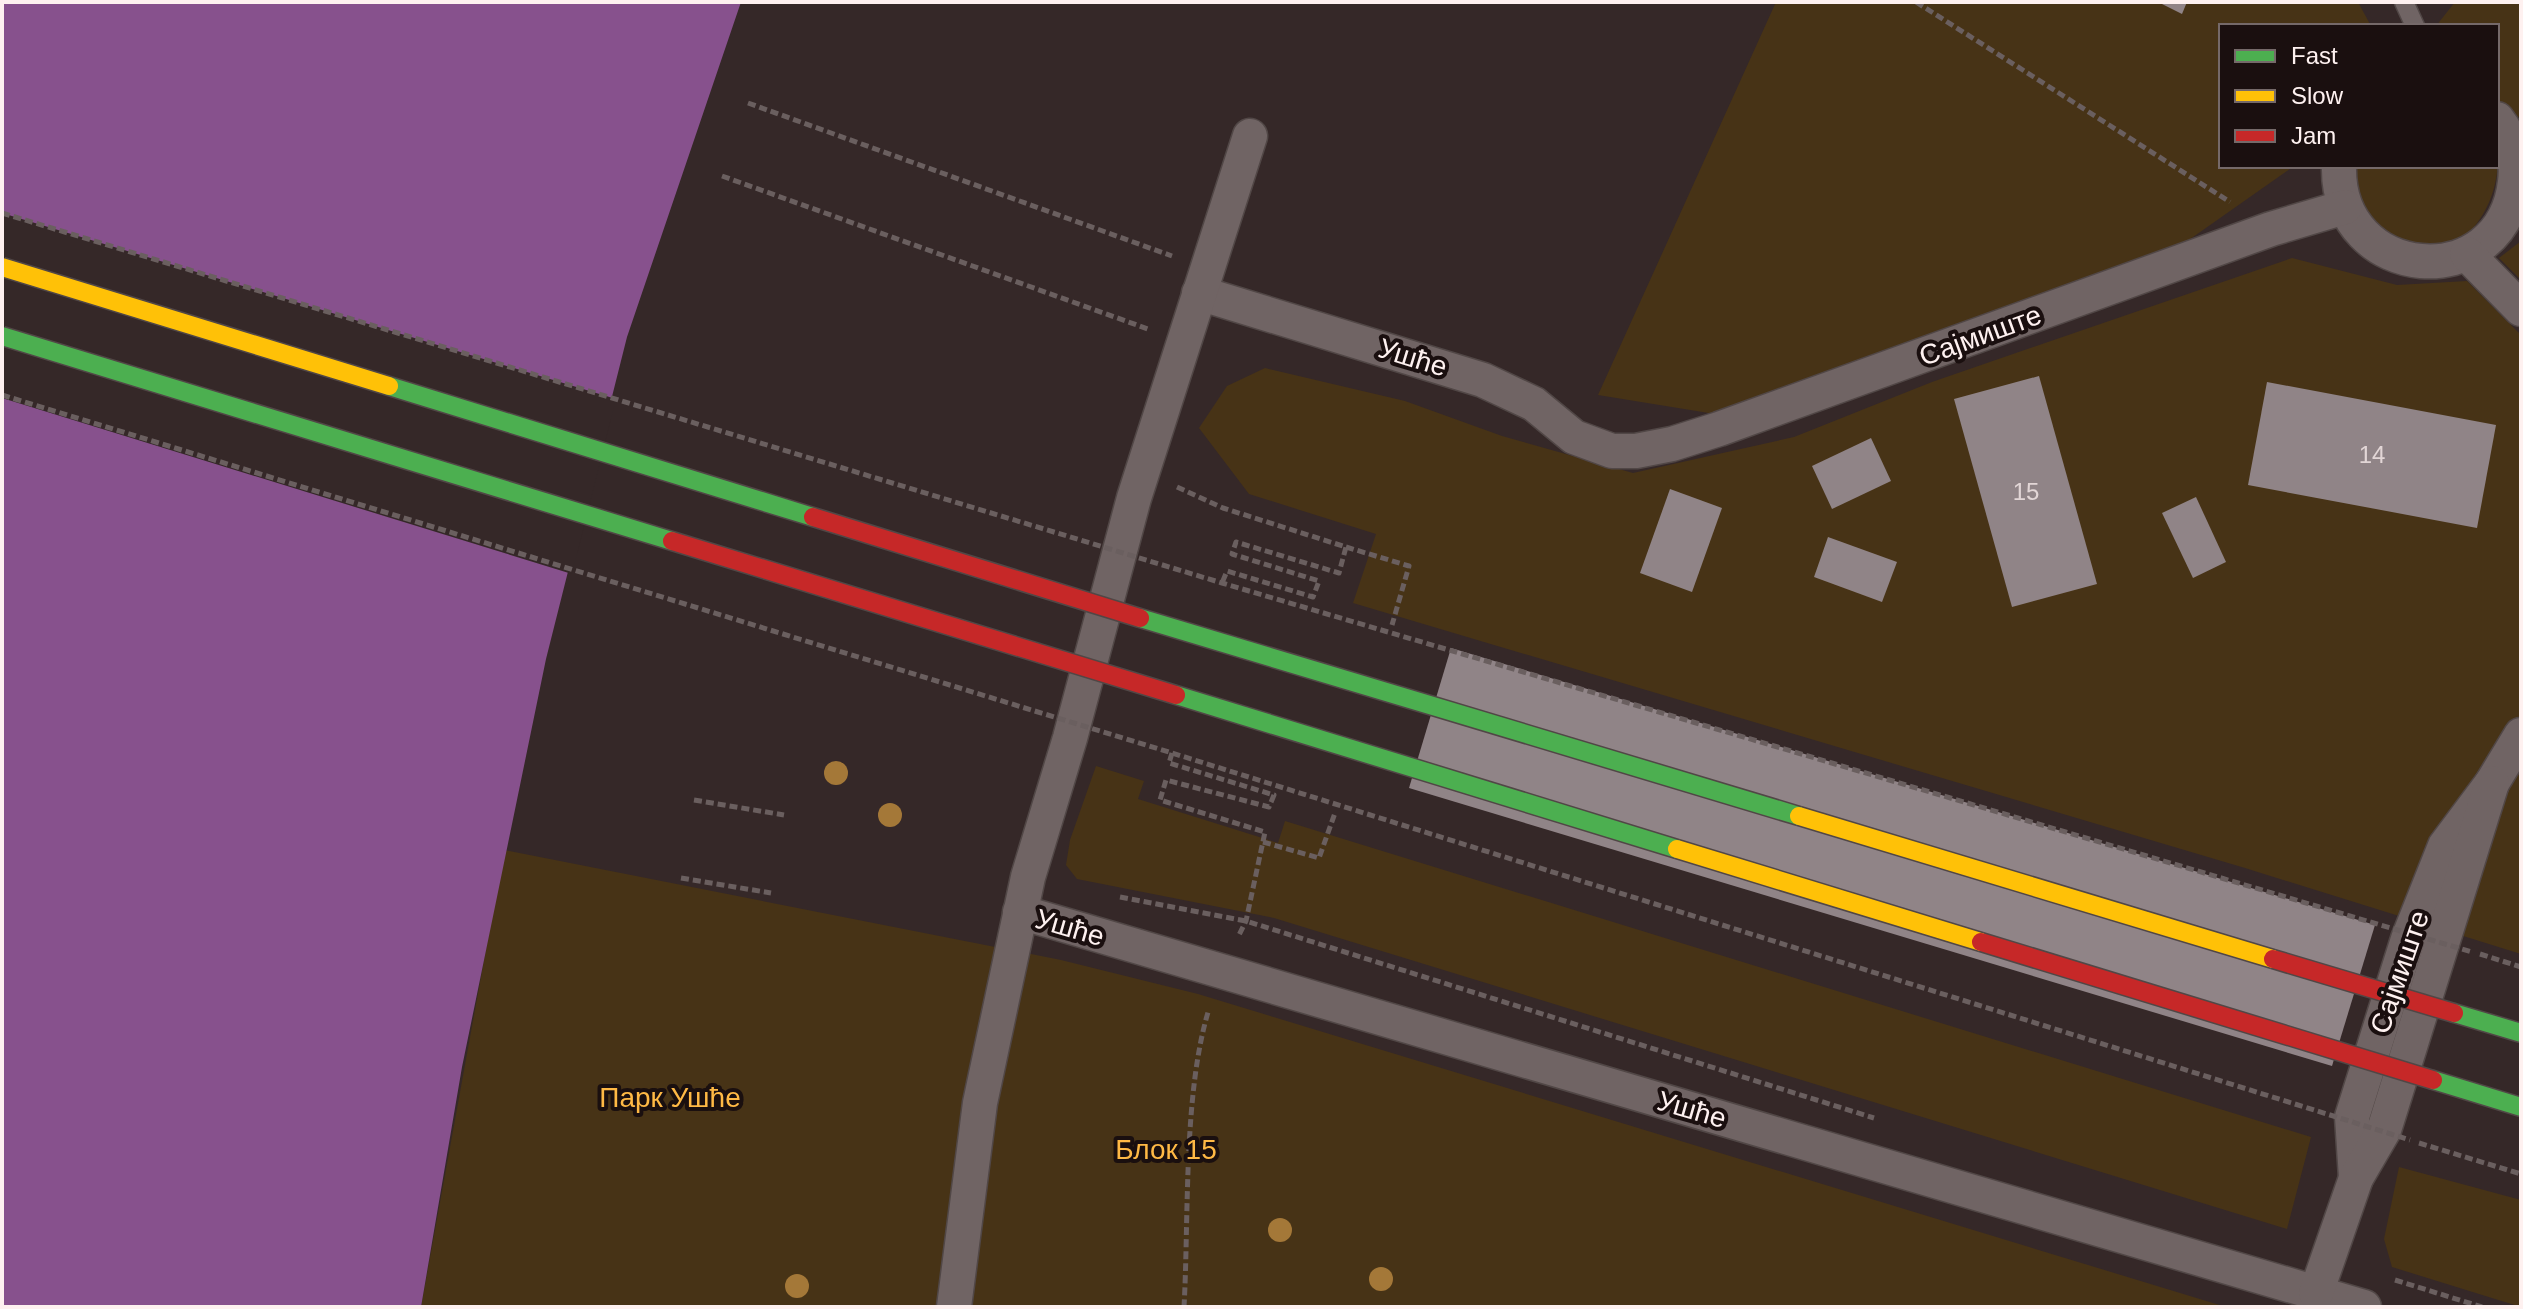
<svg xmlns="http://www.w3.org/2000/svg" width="2523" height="1309" font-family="Helvetica,sans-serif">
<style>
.green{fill:#473316}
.water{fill:#87518d}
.pier{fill:#352828}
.building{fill:#908487}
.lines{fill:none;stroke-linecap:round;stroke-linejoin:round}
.lane-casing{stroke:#514746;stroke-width:21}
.street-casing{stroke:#514746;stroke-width:37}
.fast-casing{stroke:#514746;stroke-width:21}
.path{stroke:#6a5f5f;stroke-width:5;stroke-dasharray:8 4;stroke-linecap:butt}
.lane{stroke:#706464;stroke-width:18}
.street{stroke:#706464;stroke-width:34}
.fast{stroke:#4caf50;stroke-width:18}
.fast-bridge-casing{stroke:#514746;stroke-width:21;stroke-linecap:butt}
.slow-bridge-casing{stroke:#514746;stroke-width:21;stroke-linecap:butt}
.jam-bridge-casing{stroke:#514746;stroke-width:21;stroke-linecap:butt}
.path-bridge{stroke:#6a5f5f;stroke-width:5;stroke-dasharray:8 4;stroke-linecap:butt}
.fast-bridge{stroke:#4caf50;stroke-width:18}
.slow-bridge{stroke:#ffc107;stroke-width:18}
.jam-bridge{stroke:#c62828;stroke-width:18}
.tree{fill:#a47838}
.labels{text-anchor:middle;stroke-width:8;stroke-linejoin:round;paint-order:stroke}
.number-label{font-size:24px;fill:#e2d6d6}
.street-label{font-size:28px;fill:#fef1f0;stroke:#1a0f0f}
.park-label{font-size:28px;fill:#ffb945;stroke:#1a0f0f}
</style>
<rect width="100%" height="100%" fill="#352828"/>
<g class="green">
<path d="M 1776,2 L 2358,2 L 2371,26 L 2221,26 L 2221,166 L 2294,166 L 2176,249 L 1715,414 L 1598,395 Z"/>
<path d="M 2455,2 L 2521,2 L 2521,119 L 2497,99 L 2497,26 L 2436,26 Z"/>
<path d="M 2497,151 C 2503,199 2466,265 2410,246 C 2387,238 2368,217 2355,198 L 2357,166 L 2497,166 Z"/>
<path d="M 2521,241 L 2521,280 L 2499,258 Z"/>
<path d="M 2292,258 L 2397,285 L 2467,281 L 2521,335 L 2521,954 L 2245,868 L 1353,603 L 1376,534 L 1249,494 L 1199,428 L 1227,386 L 1265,368 L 1405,401 L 1502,436 L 1633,473 L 1794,437 L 1932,382 Z"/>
<path d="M 1096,766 L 1144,781 L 1138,799 L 1278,843 L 1285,821 L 2311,1137 L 2287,1229 L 1274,918 L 1077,879 L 1066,865 L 1070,840 Z"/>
<path d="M 504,850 L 1061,960 L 1198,994 L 2226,1307 L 421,1307 Z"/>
<path d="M 2399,1167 L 2521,1200 L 2521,1307 L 2392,1267 L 2384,1239 Z"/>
</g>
<path class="water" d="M 2,2 L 741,2 L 627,337 L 546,659 L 462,1067 L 421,1307 L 2,1307 Z"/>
<path class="pier" d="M 2,213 L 616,399 L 572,574 L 2,398 Z"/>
<g class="building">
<path d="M 2158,2 L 2187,2 L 2182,14 Z"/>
<path d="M 2039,376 L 2097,584 L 2012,607 L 1954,399 Z"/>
<path d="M 2267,382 L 2496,425 L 2477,528 L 2248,485 Z"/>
<path d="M 1871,438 L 1891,481 L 1832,509 L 1812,466 Z"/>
<path d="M 1670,489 L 1722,508 L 1692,592 L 1640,573 Z"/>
<path d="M 2196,497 L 2226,562 L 2193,578 L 2162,513 Z"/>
<path d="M 1828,537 L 1897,562 L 1882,602 L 1814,577 Z"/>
<path d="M 1451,648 L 2375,925 L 2332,1066 L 1409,788 Z"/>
</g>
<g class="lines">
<defs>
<path id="lane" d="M 2404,2 L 2415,26"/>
<g id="street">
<path d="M 2339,166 C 2336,283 2502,297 2515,182 C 2518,159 2511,137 2497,119"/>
<path d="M 2467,254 L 2521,309"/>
<path d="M 1199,293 L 1483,380 L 1534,404 L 1574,437 L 1612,451 L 1636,451 L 1672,444 L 1719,429 L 2271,229 L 2345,207"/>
<path d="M 1020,912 L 2364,1307"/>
<path d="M 2356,1178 L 2352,1117 L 2408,939 L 2445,846 L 2492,783 L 2521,735"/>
<path d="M 2316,1293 L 2356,1178 L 2384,1130 L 2492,783"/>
<path d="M 954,1307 L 980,1103 L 1028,877 L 1070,738 L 1134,498 L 1250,136"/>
</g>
<g id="fast">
<path d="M 2454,1013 L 2521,1033"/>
<path d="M 2433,1080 L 2521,1107"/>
</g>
</defs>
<use href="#lane" class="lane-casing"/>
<use href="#street" class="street-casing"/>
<use href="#fast" class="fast-casing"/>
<g class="path">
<path d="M 1916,2 L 2230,202"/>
<path d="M 748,103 L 1172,256"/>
<path d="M 722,176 L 1148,329"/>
<path d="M 1177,487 L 1223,508 L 1346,547 L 1339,573 L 1236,542 L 1232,554 L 1319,581 L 1313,597 L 1227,571 L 1222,583"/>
<path d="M 1346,547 L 1409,566 L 1392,625"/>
<path d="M 1172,753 L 1169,763 L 1274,795 L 1269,807 L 1166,780 L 1160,800 L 1265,832 L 1246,921 L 1238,937"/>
<path d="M 694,800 L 784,815"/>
<path d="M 1263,842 L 1319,858 L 1335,813"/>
<path d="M 681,878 L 771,893"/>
<path d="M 1120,897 L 1246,921 L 1874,1118"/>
<path d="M 2480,954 L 2521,967"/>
<path d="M 2419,1143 L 2521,1174"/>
<path d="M 2395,1280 L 2482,1307"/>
<path d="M 1184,1307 C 1189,1217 1183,1093 1209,1009"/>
</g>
<use href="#lane" class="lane"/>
<use href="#street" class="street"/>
<use href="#fast" class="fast"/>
<defs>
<g id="fast-bridge">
<path d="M 2,336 L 672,541"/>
<path d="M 389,386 L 813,517"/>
<path d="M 1140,618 L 1799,816"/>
<path d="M 1176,695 L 1677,849"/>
</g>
<g id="slow-bridge">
<path d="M 2,267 L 389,386"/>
<path d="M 1799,816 L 2273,959"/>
<path d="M 1677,849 L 1981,942"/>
</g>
<g id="jam-bridge">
<path d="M 813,517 L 1140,618"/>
<path d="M 672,541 L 1176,695"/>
<path d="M 1981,942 L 2433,1080"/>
<path d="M 2273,959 L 2454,1013"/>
</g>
</defs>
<use href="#fast-bridge" class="fast-bridge-casing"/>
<use href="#slow-bridge" class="slow-bridge-casing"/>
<use href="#jam-bridge" class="jam-bridge-casing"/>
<g class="path-bridge">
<path d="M 2,213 L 1222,583 L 2472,952"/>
<path d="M 2,395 L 1172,753 L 2410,1140"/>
</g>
<use href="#fast-bridge" class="fast-bridge"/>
<use href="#slow-bridge" class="slow-bridge"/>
<use href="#jam-bridge" class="jam-bridge"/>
</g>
<g class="tree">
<circle cx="836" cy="773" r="12"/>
<circle cx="890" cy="815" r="12"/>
<circle cx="1280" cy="1230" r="12"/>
<circle cx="1381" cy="1279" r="12"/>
<circle cx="797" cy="1286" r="12"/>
</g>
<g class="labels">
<g class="number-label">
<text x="2372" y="463">14</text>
<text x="2026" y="500">15</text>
</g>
<g class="street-label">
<text transform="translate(1980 335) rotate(-20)" y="10">Сајмиште</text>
<text transform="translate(1413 357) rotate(17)" y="10">Ушће</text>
<text transform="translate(1070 927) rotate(16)" y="10">Ушће</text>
<text transform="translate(2399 972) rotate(-71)" y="10">Сајмиште</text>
<text transform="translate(1692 1109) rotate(16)" y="10">Ушће</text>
</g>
<g class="park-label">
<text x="670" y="1107">Парк Ушће</text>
<text x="1166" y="1159">Блок 15</text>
</g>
</g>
<rect width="2523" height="1309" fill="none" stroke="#fef1f0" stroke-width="8"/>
<rect x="2219" y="24" width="280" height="144" fill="#1a0f0f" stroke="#756969" stroke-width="2"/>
<rect x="2235" y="50" width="40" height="12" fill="#4caf50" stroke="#756969" stroke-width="2"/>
<text x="2291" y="64" font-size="24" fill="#fef1f0">Fast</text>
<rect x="2235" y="90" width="40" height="12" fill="#ffc107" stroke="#756969" stroke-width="2"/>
<text x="2291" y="104" font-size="24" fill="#fef1f0">Slow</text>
<rect x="2235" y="130" width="40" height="12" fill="#c62828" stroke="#756969" stroke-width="2"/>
<text x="2291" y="144" font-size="24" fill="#fef1f0">Jam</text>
</svg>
